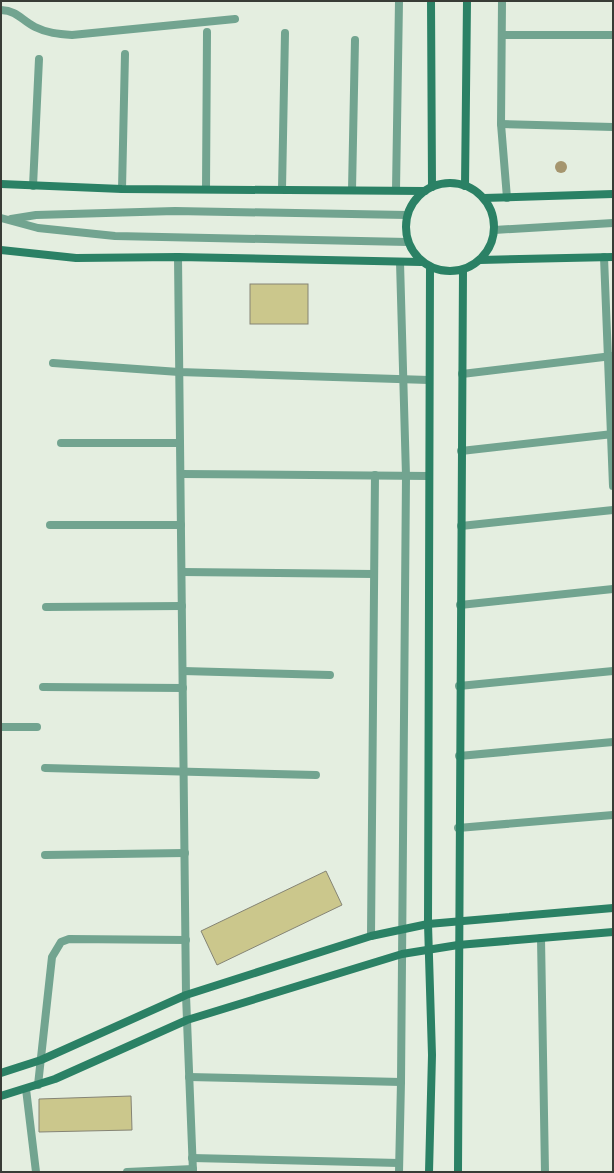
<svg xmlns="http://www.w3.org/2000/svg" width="614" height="1173" font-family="Merriweather,serif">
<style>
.building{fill:#cbc78c;stroke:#858475}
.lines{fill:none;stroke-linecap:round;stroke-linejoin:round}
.lane{stroke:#72a490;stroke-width:8}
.street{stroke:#72a490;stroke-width:8}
.secondary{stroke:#2b8165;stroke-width:8}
.tree{fill:#a5956e}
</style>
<rect width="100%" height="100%" fill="#e4eee0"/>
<g class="building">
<rect x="250" y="284" width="58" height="40"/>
<path d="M 326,871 L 342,905 L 217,965 L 201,931 Z"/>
<path d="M 131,1096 L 132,1130 L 39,1132 L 39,1099 Z"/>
</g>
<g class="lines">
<g class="lane">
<path d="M 1,10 C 18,11 21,20 35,27 C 47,33 58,34 72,35 L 235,19"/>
<path d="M 1,218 L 38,228 L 115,236 L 408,242"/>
<path d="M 11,219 L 36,215 L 175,211 L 407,215"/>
<path d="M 494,230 L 613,223"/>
</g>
<g class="street">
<path d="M 502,1 L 501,124 L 507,198"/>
<path d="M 502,35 L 613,35"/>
<path d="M 501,124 L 613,127"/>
<path d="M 33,186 L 39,59"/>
<path d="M 122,189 L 125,54"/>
<path d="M 206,189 L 207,32"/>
<path d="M 282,189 L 285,33"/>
<path d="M 352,190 L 355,40"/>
<path d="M 396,190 L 399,1"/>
<path d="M 178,257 L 186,995 L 193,1172"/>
<path d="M 604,257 L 613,486"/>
<path d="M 53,363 L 179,372 L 429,380"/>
<path d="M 462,374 L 612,356"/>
<path d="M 61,443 L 180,443"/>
<path d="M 461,451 L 613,434"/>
<path d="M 181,474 L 429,476"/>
<path d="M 50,525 L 181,525"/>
<path d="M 461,526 L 613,510"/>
<path d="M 182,572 L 374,574"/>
<path d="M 460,605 L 613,589"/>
<path d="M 46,607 L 182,606"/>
<path d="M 183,671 L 330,675"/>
<path d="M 459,686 L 613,671"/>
<path d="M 43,687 L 183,688"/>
<path d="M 1,727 L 37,727"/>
<path d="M 459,756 L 613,742"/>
<path d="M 45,768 L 316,775"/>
<path d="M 458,828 L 613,815"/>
<path d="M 45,855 L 185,853"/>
<path d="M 371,936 L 375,475"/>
<path d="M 541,938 L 545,1172"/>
<path d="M 189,1077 L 401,1082"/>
<path d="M 38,1085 L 52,957 L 61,942 L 69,939 L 186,940"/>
<path d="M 26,1089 L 36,1172"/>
<path d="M 192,1158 L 399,1163"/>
<path d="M 127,1172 L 193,1169"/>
<path d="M 399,1172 L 401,1082 L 406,476 L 400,262"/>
</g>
<g class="secondary">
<path d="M 431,1 L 432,187"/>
<circle cx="450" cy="227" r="44"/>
<path d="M 1,184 L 122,189 L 425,191"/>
<path d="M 465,186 L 467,1"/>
<path d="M 484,198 L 613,194"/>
<path d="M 1,250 L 76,258 L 178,257 L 421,262"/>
<path d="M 480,260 L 613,257"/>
<path d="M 1,1073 L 41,1060 L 186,995 L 371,936 L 428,924 L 613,908"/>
<path d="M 1,1096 L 55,1079 L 187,1020 L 402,954 L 458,945 L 613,932"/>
<path d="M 429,1172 L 432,1055 L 428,924 L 430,267"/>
<path d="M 458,1172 L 463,270"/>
</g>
</g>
<circle class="tree" cx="561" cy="167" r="6"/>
<rect width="614" height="1173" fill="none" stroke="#383c36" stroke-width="4"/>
</svg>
